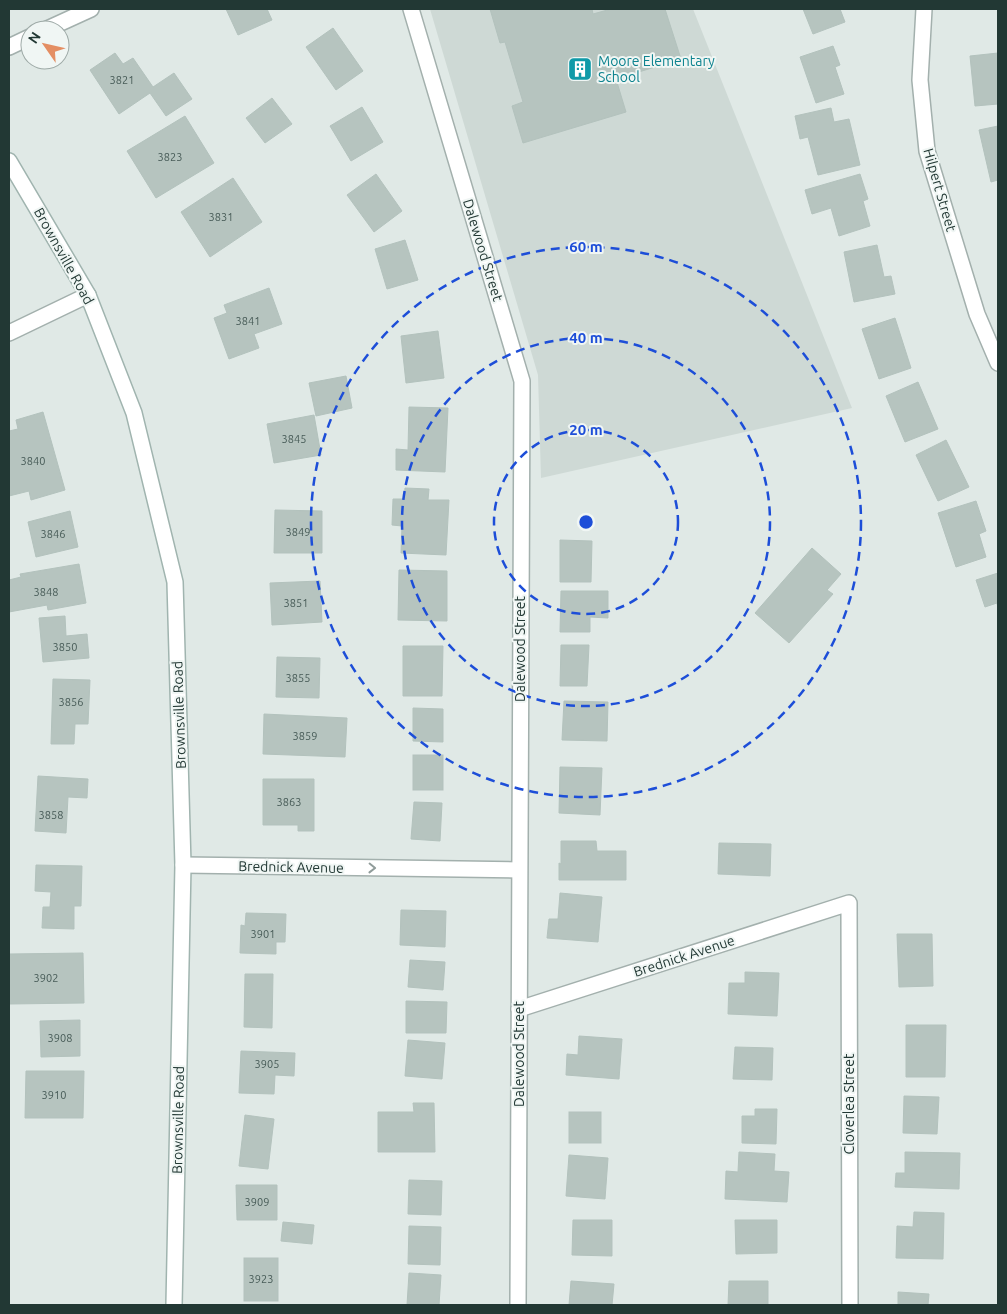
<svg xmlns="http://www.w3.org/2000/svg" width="1007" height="1314" font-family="Ubuntu,sans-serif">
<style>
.built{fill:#ced9d5}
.building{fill:#b6c4bf;stroke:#b3c2bd}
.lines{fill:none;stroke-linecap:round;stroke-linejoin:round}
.minor-casing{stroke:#a3b0ad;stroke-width:18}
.secondary-casing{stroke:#a0b4af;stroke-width:18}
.minor{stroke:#fff;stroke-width:15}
.secondary{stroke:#fff;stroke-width:15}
.oneway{stroke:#909c9a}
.ring{fill:none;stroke:#1d4ed8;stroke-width:2.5;stroke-dasharray:9 6}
.labels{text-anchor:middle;stroke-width:4;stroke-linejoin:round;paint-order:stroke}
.number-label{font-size:11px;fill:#475b57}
.culture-label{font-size:14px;fill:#0d838f;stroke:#f0f6f4;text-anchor:start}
.street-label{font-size:14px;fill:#223834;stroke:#f0f6f4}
.centre{fill:#1d4ed8;stroke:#f0f6f4;stroke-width:2.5}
.ring-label{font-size:15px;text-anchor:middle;font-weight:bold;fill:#1d4ed8;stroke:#f0f6f4;stroke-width:4;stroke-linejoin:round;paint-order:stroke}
</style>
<rect width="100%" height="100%" fill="#e0e9e6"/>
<path class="built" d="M 430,9 L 693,9 L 852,408 L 541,478 L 538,375 Z"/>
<g class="building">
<path d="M 226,9 L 267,9 L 272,20 L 238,35 Z"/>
<path d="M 490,9 L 592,9 L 593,14 L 611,9 L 665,9 L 681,59 L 616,79 L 626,112 L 523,143 L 512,106 L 523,102 L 505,42 L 500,43 Z"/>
<path d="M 803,9 L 840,9 L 845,22 L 813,34 Z"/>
<path d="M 333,28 L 363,71 L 336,90 L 306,47 Z"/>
<path d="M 833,46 L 840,65 L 835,67 L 844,94 L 816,103 L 800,57 Z"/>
<path d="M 115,53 L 123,64 L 133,58 L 153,87 L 174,73 L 192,99 L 166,116 L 150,93 L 119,114 L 90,70 Z"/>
<path d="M 998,53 L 998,104 L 975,106 L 970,56 Z"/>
<path d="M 272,98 L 292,124 L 265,143 L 246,118 Z"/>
<path d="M 362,107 L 383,142 L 351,161 L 330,126 Z"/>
<path d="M 831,108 L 834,122 L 849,119 L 860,165 L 818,175 L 808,137 L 800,139 L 795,116 Z"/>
<path d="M 185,116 L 214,163 L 156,198 L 127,151 Z"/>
<path d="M 998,126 L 998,180 L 991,182 L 979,130 Z"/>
<path d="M 376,174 L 402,211 L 374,232 L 347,195 Z"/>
<path d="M 860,174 L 868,199 L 863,201 L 870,226 L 839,236 L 831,208 L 812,214 L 805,190 Z"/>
<path d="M 233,178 L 262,222 L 210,257 L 181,212 Z"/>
<path d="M 405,240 L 418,280 L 387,289 L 375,249 Z"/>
<path d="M 877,245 L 884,277 L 891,276 L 895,294 L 854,302 L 844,252 Z"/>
<path d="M 269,288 L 282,324 L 254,334 L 259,348 L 229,359 L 214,318 L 227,313 L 224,305 Z"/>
<path d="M 895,318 L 911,368 L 879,379 L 862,329 Z"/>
<path d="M 438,331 L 444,378 L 406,383 L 401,336 Z"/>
<path d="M 346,376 L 352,408 L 316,416 L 309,383 Z"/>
<path d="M 918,382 L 938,429 L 905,442 L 886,396 Z"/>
<path d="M 409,407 L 448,408 L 445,472 L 396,470 L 396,449 L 408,450 Z"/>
<path d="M 43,412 L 65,490 L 31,500 L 29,491 L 9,496 L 9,431 L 18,429 L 16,420 Z"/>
<path d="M 314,415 L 321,455 L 274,463 L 267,424 Z"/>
<path d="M 946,440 L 969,487 L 938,501 L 916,455 Z"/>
<path d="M 405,488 L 429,489 L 428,500 L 449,500 L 446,555 L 401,553 L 402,526 L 392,525 L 393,499 L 404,499 Z"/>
<path d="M 976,501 L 986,531 L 979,534 L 986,557 L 956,567 L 938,513 Z"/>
<path d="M 275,510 L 322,511 L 322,553 L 274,553 Z"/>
<path d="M 70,511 L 78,547 L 36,557 L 28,522 Z"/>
<path d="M 560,540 L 592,541 L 591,582 L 560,582 Z"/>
<path d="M 812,548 L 841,574 L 827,590 L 833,594 L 789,643 L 755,613 Z"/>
<path d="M 79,564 L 86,603 L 48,610 L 47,605 L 9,612 L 9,580 L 21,577 L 20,574 Z"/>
<path d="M 399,570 L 447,571 L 447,621 L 398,620 Z"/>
<path d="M 998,573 L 998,608 L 997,603 L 985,607 L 976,580 Z"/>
<path d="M 320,581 L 322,622 L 272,625 L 270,583 Z"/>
<path d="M 561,591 L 608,591 L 608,618 L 590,617 L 590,632 L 560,632 Z"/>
<path d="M 65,616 L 66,636 L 87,634 L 89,658 L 43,662 L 39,618 Z"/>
<path d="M 561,645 L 589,645 L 587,686 L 560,686 Z"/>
<path d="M 403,646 L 443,646 L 442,696 L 403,696 Z"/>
<path d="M 277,657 L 320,658 L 319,698 L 276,697 Z"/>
<path d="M 53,679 L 90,680 L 88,724 L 75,724 L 74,744 L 51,744 Z"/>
<path d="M 564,701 L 608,702 L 607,741 L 562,740 Z"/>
<path d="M 413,708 L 443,709 L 443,742 L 413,741 Z"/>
<path d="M 264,714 L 347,718 L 345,757 L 263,754 Z"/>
<rect x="413" y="755" width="30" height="35"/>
<path d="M 560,767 L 602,768 L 600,815 L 559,813 Z"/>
<path d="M 38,776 L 88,779 L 87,798 L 68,797 L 66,833 L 35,831 Z"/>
<path d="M 263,779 L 314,779 L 314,831 L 298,831 L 298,825 L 263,825 Z"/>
<path d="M 414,802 L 442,803 L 440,841 L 411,839 Z"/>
<path d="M 561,841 L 596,841 L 597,851 L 626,851 L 626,880 L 559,880 L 559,863 L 561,864 Z"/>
<path d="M 719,843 L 771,844 L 770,876 L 718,874 Z"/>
<path d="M 36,865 L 82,866 L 81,906 L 74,906 L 74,929 L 42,928 L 43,907 L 50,907 L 51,892 L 35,891 Z"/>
<path d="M 560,893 L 602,897 L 598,942 L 547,938 L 549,919 L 558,919 Z"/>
<path d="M 401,910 L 446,911 L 445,947 L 400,945 Z"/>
<path d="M 246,913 L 286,914 L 285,942 L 276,942 L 276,954 L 240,953 L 241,925 L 245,926 Z"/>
<path d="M 897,934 L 932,934 L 933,986 L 899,987 Z"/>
<path d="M 83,953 L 84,1003 L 9,1004 L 9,954 Z"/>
<path d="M 410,960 L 445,962 L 443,990 L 408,987 Z"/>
<path d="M 745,972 L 779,973 L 777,1016 L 728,1014 L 729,983 L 745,983 Z"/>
<path d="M 245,974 L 273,974 L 272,1028 L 244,1027 Z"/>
<path d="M 406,1001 L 447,1002 L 446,1033 L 406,1033 Z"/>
<path d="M 80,1020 L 80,1056 L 41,1057 L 40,1021 Z"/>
<path d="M 906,1025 L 946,1025 L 945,1077 L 906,1077 Z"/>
<path d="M 579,1036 L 622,1039 L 619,1079 L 566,1075 L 567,1054 L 578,1055 Z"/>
<path d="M 408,1040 L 445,1043 L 442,1079 L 405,1076 Z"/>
<path d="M 735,1047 L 773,1048 L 772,1080 L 733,1079 Z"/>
<path d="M 241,1051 L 295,1053 L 294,1076 L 275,1075 L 274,1094 L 239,1093 Z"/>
<path d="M 26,1071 L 84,1071 L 83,1118 L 25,1118 Z"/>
<path d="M 904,1096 L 939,1097 L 937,1134 L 903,1133 Z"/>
<path d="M 413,1103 L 434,1103 L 435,1152 L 378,1152 L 378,1112 L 414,1112 Z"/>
<path d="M 755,1109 L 777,1109 L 776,1144 L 742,1143 L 742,1116 L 755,1116 Z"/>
<rect x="569" y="1112" width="32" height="31"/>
<path d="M 245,1115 L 274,1119 L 268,1169 L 239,1166 Z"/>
<path d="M 739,1152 L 775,1154 L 774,1171 L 789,1172 L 787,1202 L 725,1199 L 726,1171 L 738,1172 Z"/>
<path d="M 905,1152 L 960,1153 L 959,1189 L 895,1187 L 896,1173 L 905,1173 Z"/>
<path d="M 569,1155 L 608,1158 L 605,1199 L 566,1196 Z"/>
<path d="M 409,1180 L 442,1181 L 441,1215 L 408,1214 Z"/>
<path d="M 236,1185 L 277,1185 L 277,1220 L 237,1220 Z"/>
<path d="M 914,1212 L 944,1213 L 943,1259 L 896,1258 L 897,1226 L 913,1227 Z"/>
<path d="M 573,1220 L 612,1220 L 612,1256 L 572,1255 Z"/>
<path d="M 735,1220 L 777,1220 L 777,1253 L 736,1254 Z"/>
<path d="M 283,1222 L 314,1225 L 312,1244 L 281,1241 Z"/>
<path d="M 409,1226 L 441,1227 L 440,1265 L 408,1264 Z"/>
<rect x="244" y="1258" width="34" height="43"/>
<path d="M 409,1273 L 441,1275 L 439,1305 L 407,1305 Z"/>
<path d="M 571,1281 L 614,1284 L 612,1305 L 569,1305 Z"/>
<path d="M 729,1281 L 768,1281 L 768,1305 L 728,1305 Z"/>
<path d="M 898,1292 L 929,1294 L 928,1305 L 898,1305 Z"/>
</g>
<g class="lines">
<defs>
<g id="minor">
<path d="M 411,9 L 522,381 L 518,1305"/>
<path d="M 924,9 L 920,80 L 927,151 L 977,314 L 998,363"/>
<path d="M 45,30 L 91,9"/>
<path d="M 9,47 L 30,37"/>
<path d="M 9,333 L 88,295"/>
<path d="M 183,865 L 519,870"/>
<path d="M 519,1009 L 849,903 L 850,1305"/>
</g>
<path id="secondary" d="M 9,161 L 88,295 L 134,413 L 175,582 L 183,865 L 174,1305"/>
</defs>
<use href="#minor" class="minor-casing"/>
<use href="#secondary" class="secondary-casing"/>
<use href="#minor" class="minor"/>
<use href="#secondary" class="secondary"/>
</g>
<defs><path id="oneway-chevron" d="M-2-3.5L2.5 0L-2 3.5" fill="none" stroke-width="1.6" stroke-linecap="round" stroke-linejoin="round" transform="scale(1.25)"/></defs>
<use class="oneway" href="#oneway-chevron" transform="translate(372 868) rotate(1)"/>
<g class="ring">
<circle cx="586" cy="522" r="92"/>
<circle cx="586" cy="522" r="184"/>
<circle cx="586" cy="522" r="275"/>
</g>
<defs>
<symbol id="building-square" viewBox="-11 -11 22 22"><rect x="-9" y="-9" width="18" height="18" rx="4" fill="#0f9aa8" stroke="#f0f6f4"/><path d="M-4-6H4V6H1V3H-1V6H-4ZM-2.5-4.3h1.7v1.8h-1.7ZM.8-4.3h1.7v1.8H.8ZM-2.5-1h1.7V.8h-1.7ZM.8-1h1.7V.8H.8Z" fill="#fff"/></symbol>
</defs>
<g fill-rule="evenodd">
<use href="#building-square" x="566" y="55" width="28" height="28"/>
</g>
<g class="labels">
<g class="number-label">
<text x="122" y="84">3821</text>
<text x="170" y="161">3823</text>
<text x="221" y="221">3831</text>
<text x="248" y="325">3841</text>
<text x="294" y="443">3845</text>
<text x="33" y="465">3840</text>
<text x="298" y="536">3849</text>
<text x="53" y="538">3846</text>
<text x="46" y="596">3848</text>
<text x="296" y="607">3851</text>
<text x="65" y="651">3850</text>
<text x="298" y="682">3855</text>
<text x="71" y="706">3856</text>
<text x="305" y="740">3859</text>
<text x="289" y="806">3863</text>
<text x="51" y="819">3858</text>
<text x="263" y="938">3901</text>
<text x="46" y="982">3902</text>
<text x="60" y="1042">3908</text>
<text x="267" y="1068">3905</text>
<text x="54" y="1099">3910</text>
<text x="257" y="1206">3909</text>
<text x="261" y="1283">3923</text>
</g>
<g class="culture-label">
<text x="598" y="66">Moore Elementary<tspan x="598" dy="16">School</tspan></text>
</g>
<g class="street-label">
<text transform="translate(940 190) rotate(74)" y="5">Hilpert Street</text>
<text transform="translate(483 250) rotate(73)" y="5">Dalewood Street</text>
<text transform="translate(64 256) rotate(61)" y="5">Brownsville Road</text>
<text transform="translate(520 649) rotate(-90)" y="5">Dalewood Street</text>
<text transform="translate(179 715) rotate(-92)" y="5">Brownsville Road</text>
<text transform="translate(291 867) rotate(1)" y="5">Brednick Avenue</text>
<text transform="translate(684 956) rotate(-18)" y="5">Brednick Avenue</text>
<text transform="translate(519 1054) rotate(-90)" y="5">Dalewood Street</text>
<text transform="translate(849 1104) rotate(-90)" y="5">Cloverlea Street</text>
<text transform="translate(178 1120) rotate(-89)" y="5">Brownsville Road</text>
</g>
</g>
<circle cx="586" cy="522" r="8" class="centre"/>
<g class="ring-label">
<text x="586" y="252">60 m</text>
<text x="586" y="343">40 m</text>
<text x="586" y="435">20 m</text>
</g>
<rect width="1007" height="1314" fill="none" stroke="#223834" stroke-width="20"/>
<g transform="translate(45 45) rotate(304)"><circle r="24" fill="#f0f6f4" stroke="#9eaaa7"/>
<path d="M0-4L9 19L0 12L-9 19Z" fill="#e48e63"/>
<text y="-8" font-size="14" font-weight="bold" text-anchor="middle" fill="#223834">N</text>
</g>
</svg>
